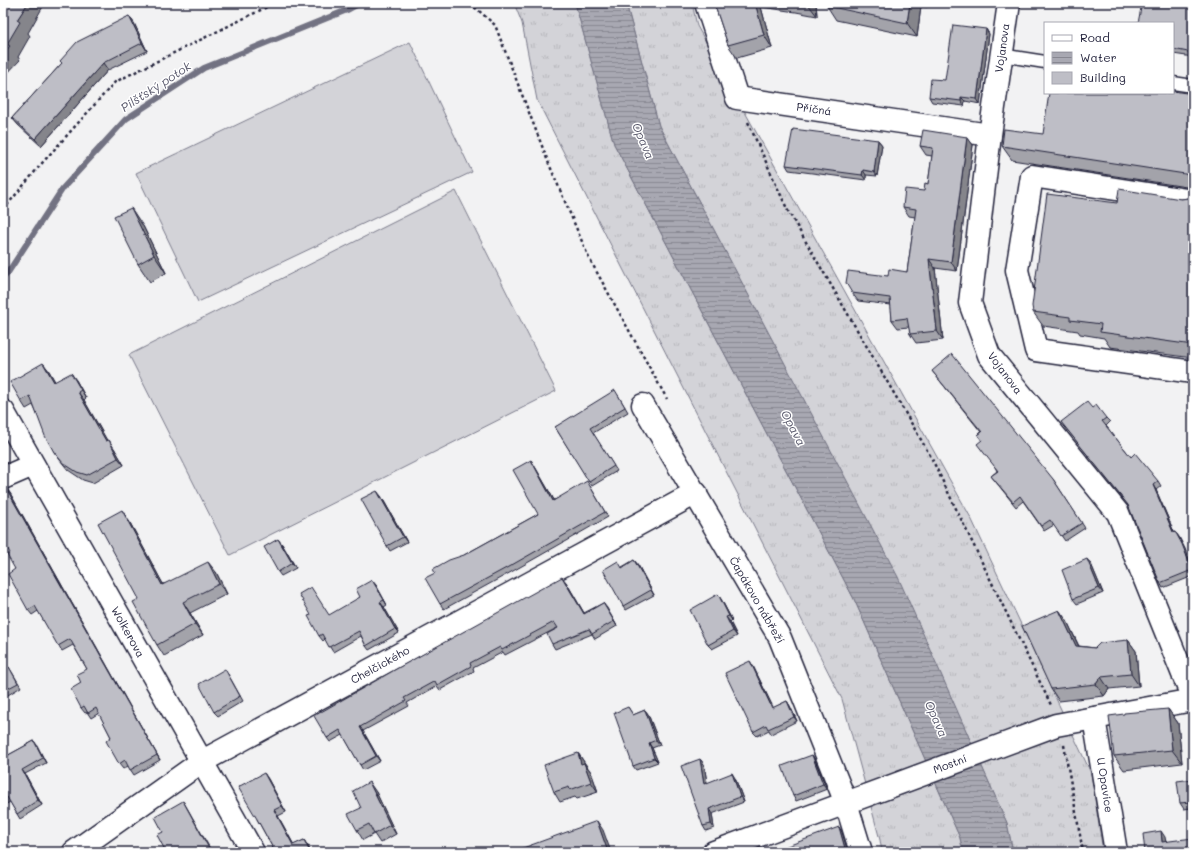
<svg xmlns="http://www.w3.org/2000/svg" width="1196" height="855" font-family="Mali,sans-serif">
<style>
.grass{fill:url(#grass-tufts);stroke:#7a7a8a}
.pitch{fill:#d3d3d8;stroke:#7a7a8a}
.water{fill:url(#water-rules);stroke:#727282}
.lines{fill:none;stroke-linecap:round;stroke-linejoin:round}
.stream{stroke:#727282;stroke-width:6}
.service-casing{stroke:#22223b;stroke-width:15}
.minor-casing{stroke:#22223b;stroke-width:25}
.path{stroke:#22223b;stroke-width:2.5;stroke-dasharray:3 3;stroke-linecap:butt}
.service{stroke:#fff;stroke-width:12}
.minor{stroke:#fff;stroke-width:22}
.wall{fill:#a3a3aa;stroke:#22223b}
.shaded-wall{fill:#85858b;stroke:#22223b}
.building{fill:#bebec6;stroke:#22223b}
.labels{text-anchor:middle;stroke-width:3;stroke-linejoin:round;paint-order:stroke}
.street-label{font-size:11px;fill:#22223b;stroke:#fff}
.water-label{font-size:12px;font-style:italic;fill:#58586b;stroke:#fff}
</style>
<defs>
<pattern id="grass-tufts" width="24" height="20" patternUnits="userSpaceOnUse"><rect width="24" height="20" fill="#d3d3d8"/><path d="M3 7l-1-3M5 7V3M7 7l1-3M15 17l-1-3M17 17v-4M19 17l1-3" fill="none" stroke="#b5b5ba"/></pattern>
<pattern id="water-rules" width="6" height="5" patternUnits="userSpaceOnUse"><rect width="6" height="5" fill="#a8a8b2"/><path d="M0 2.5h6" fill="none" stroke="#888892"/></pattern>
</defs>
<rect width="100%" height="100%" fill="#f2f2f3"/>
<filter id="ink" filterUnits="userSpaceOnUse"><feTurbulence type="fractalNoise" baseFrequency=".025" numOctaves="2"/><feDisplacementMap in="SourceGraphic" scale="8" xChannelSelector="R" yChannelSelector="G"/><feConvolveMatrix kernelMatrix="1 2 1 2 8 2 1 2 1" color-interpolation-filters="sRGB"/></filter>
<g filter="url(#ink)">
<g class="grass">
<path d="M 514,3 L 575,3 L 614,144 L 854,599 L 960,838 L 963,852 L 882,852 L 880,840 L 842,699 L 537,100 L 522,23 Z"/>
<path d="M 626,3 L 692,3 L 697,26 L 971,518 L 1091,773 L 1103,852 L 1013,852 L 1007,823 L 897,577 L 659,126 Z"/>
</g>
<g class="pitch">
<path d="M 410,42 L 472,172 L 198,302 L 136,173 Z"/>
<path d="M 456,191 L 556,391 L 230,555 L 129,355 Z"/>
</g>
<path class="water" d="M 575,3 L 626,3 L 659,126 L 898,577 L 1007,823 L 1013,852 L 963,852 L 960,838 L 854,599 L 614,144 Z"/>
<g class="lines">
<path class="stream" d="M 3,278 L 7,274 L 63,188 L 126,119 L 204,68 L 347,10 L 360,3"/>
<defs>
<g id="service">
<path d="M 1001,55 L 1045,62"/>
<path d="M 1173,83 L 1193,86"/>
</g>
<g id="minor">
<path d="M 706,3 L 737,98 L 990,135"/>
<path d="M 1009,3 L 990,135 L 970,303 L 989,355 L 1118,513 L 1193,699"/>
<path d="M 1193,201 L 1032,176 L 1017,270 L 1036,350 L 1193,372"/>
<path d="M 643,405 L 780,638 L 846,803 L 861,852"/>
<path d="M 3,411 L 253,852"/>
<path d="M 3,478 L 33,465"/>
<path d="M 1094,718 L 1116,852"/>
<path d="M 74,852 L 201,762 L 696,493"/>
<path d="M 714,852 L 1056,725 L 1193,700"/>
</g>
</defs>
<use href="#service" class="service-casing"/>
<use href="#minor" class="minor-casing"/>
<g class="path">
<path d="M 470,3 L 495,25 L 549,164 L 589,258 L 667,399"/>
<path d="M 748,122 L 788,211 L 931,457 L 1051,705"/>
<path d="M 3,210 L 43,162 L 115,82 L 275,3"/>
<path d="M 1064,745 L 1083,852"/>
</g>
<use href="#service" class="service"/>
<use href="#minor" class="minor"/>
</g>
<g class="wall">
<path d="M 714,3 L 816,3 L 817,16 L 796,12 L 761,7 L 772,48 L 737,58 L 728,45 Z"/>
<path d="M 827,3 L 927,3 L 927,7 L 921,6 L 917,37 L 836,20 L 827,6 Z"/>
<path d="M 1193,3 L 1193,57 L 1173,54 L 1173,23 Z"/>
<path d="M 129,16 L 134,23 L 147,51 L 108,70 L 41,146 L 18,125 L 12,118 L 62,63 L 60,61 Z"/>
<path d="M 986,29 L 989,34 L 980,104 L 965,101 L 964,106 L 932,102 L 929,97 L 945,80 Z"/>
<path d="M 1193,94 L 1193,188 L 1012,160 L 1002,146 Z"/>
<path d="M 967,137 L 973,145 L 957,271 L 935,268 L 943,340 L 916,343 L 910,334 L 909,327 L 898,328 L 892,320 L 891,305 L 858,301 L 852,293 L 888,276 L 907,272 L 915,217 L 909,216 L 903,207 L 924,191 L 928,184 L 932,156 L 926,155 L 920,146 Z"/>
<path d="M 878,140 L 882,145 L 877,176 L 866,175 L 866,180 L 789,170 L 786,165 Z"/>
<path d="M 1193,194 L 1193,358 L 1110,347 L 1104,338 L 1080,334 L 1078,331 L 1043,326 L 1033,312 L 1117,203 L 1181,199 L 1188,198 L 1192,195 Z"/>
<path d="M 143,226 L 166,273 L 150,282 L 138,264 Z"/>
<path d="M 43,363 L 49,371 L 55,382 L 76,380 L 86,398 L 84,400 L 107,441 L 114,448 L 124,465 L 93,483 L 83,480 L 68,470 L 60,460 L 54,452 L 33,405 L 26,409 L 21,401 Z"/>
<path d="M 932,371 L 1053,479 L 1085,528 L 1065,541 L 1054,525 L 1044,531 L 1023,501 L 1016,507 L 991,476 L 997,471 L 982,441 L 978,435 L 981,432 Z"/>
<path d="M 618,395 L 628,412 L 593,433 L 617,471 L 592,486 L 555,427 Z"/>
<path d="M 1106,418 L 1110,422 L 1106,426 L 1131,457 L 1158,481 L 1161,486 L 1156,490 L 1174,532 L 1176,533 L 1179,537 L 1185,549 L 1193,570 L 1193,576 L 1163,588 L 1160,583 L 1129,506 L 1061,422 Z"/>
<path d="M 531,460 L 534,465 L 554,500 L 590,486 L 608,517 L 513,571 L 444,609 L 440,604 L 464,555 L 538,514 Z"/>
<path d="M 6,488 L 10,493 L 160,760 L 134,775 L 128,766 L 123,769 L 119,764 L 111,737 L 99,713 L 91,718 L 87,712 L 85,713 L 81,708 L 81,683 L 87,669 L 73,645 L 62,651 L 38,611 L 32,615 L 28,610 L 15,569 Z"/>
<path d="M 381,496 L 407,542 L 390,551 L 387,546 Z"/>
<path d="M 129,521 L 163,584 L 216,572 L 227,594 L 190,613 L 203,635 L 164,656 L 157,645 L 139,599 Z"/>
<path d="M 282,544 L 296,568 L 281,576 L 278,572 Z"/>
<path d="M 634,560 L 638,565 L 654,595 L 626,610 L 623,606 L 622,567 Z"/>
<path d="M 1091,564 L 1103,593 L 1077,604 L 1073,599 Z"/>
<path d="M 566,582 L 584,613 L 603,603 L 617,626 L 595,639 L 592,634 L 555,649 L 552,644 L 557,628 L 505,655 L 503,652 L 473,668 L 474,671 L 440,690 L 437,686 L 407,703 L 409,706 L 363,731 L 380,761 L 363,770 L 343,735 L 330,742 L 327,738 Z"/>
<path d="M 376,585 L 387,605 L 384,607 L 399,633 L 369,650 L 366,646 L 361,636 L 333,652 L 325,639 L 323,641 L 319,636 L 360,597 Z"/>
<path d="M 721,599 L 732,620 L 730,622 L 737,636 L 712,649 L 708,645 Z"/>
<path d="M 1059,610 L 1067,621 L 1079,646 L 1095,648 L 1128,640 L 1136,651 L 1139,686 L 1109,689 L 1104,696 L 1059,701 L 1051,689 Z"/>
<path d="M 753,666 L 773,708 L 787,701 L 790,706 L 797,721 L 771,734 L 769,730 L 757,736 L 753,732 Z"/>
<path d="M 9,667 L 21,687 L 3,698 L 3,670 Z"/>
<path d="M 228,674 L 243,701 L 218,716 L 214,712 Z"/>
<path d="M 628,707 L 633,715 L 645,710 L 648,714 L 660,745 L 652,748 L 658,762 L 636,770 L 633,766 Z"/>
<path d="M 1168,709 L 1178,723 L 1182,763 L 1124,770 L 1114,756 Z"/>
<path d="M 34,741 L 46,763 L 25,774 L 42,805 L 20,819 L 10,802 L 3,806 L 3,758 Z"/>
<path d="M 578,753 L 591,772 L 598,792 L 577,799 L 575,797 L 560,802 L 554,792 Z"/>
<path d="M 812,755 L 815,760 L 827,789 L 796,801 L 793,796 Z"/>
<path d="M 700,759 L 704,764 L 707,783 L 735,778 L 744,802 L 712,814 L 714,828 L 706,831 L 703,826 Z"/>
<path d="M 264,773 L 268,779 L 286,812 L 278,816 L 294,845 L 304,840 L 311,852 L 275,852 L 257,819 Z"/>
<path d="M 1193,779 L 1191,808 L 1184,809 L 1180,803 Z"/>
<path d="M 376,792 L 396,834 L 380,843 L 374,834 L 363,840 L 357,830 L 361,808 Z"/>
</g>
<g class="shaded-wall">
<path d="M 28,3 L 45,3 L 28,33 L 30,36 L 18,57 L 20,60 L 3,78 L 3,54 L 17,20 Z"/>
<path d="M 755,3 L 758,3 L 761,7 L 772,48 L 764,35 Z"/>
<path d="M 808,3 L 816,3 L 817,16 L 808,4 Z"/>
<path d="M 910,3 L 919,3 L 921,6 L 917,37 L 907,23 Z"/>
<path d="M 924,3 L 927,3 L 927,7 Z"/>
<path d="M 129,16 L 134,23 L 147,51 L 142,43 Z"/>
<path d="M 986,29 L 989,34 L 980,104 L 977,99 Z"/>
<path d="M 103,63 L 108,70 L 41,146 L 35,139 Z"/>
<path d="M 961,97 L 965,101 L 964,106 L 961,101 Z"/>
<path d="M 967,137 L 973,145 L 957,271 L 951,262 Z"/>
<path d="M 878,140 L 882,145 L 877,176 L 874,172 Z"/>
<path d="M 863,170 L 866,175 L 866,180 L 862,175 Z"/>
<path d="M 131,208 L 143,226 L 166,273 L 154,255 Z"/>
<path d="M 929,259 L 935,268 L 943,340 L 937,331 Z"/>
<path d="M 43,363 L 49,371 L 60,390 L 54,382 Z"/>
<path d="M 71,373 L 76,380 L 86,398 L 81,390 Z"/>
<path d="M 78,392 L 84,400 L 112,449 L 106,441 Z"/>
<path d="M 109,440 L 114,448 L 124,465 L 118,458 Z"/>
<path d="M 531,460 L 534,465 L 557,505 L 553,501 Z"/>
<path d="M 1153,485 L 1156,490 L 1176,537 L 1173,532 Z"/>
<path d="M 6,488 L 10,493 L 160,760 L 157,755 Z"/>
<path d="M 377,491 L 381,496 L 407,542 L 403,537 Z"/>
<path d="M 122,510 L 129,521 L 169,595 L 162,585 Z"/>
<path d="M 1176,533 L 1179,537 L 1185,549 L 1193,570 L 1193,572 L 1192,570 Z"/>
<path d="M 278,539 L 282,544 L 296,568 L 292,563 Z"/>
<path d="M 1087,559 L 1091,564 L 1103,593 L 1099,588 Z"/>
<path d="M 634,560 L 638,565 L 654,595 L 651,590 Z"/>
<path d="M 208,562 L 216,572 L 227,594 L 219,584 Z"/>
<path d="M 562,577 L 566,582 L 587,618 L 584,614 Z"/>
<path d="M 372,580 L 376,585 L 387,605 Z"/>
<path d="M 718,594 L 721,599 L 732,620 L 729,616 Z"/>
<path d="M 183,602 L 190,613 L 203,635 L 195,624 Z"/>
<path d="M 380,602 L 384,607 L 399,633 L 395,629 Z"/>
<path d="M 603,603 L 607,608 L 617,626 L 614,621 Z"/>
<path d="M 1059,610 L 1067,621 L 1084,658 L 1076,646 Z"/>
<path d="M 726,617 L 730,622 L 737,636 L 733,631 Z"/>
<path d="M 1128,640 L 1136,651 L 1139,686 L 1131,674 Z"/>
<path d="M 750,661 L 753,666 L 776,713 L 772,708 Z"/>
<path d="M 1101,677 L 1109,689 L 1104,696 L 1096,684 Z"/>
<path d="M 787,701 L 790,706 L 797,721 L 794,717 Z"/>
<path d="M 1168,709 L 1178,723 L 1182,763 L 1172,750 Z"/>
<path d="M 645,710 L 648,714 L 660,745 L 656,740 Z"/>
<path d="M 360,727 L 363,731 L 380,761 L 376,756 Z"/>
<path d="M 34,741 L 37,745 L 46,763 L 43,758 Z"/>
<path d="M 649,743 L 652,748 L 658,762 L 654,758 Z"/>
<path d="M 578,753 L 584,762 L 588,773 L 581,764 Z"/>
<path d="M 812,755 L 815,760 L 827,789 L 823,784 Z"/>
<path d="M 700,759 L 704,764 L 708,789 L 704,784 Z"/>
<path d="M 584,763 L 591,772 L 598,792 L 591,782 Z"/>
<path d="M 22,770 L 25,774 L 42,805 L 38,800 Z"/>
<path d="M 264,773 L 268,779 L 286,812 L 282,806 Z"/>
<path d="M 732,773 L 735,778 L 744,802 L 740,797 Z"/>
<path d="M 369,782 L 376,792 L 396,834 L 390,825 Z"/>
<path d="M 183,801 L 186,806 L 212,852 L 211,852 Z"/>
<path d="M 709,809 L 712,814 L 714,828 L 711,824 Z"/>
<path d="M 274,810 L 278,816 L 297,851 L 293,845 Z"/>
<path d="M 597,821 L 603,830 L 611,852 L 608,852 Z"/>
<path d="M 839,827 L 842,832 L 848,852 L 846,852 Z"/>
<path d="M 1161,831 L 1165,837 L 1167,848 L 1162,842 Z"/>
<path d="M 304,840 L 308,846 L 311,852 L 310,852 Z"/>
</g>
<g class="building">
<path d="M 3,3 L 28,3 L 17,20 L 20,22 L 7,44 L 10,46 L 3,54 Z"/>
<path d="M 714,3 L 755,3 L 764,35 L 728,45 Z"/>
<path d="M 827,3 L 910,3 L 907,23 L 827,6 Z"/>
<path d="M 1142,3 L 1193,3 L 1193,53 L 1173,49 L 1173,23 L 1138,23 Z"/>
<path d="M 129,16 L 142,43 L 103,63 L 35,139 L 12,118 L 62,63 L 60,61 L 77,42 Z"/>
<path d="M 953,25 L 986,29 L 977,99 L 961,97 L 961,101 L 929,97 L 931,79 L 945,80 Z"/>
<path d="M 1173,91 L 1193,94 L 1193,180 L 1191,177 L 1185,174 L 1002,146 L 1004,129 L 1043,134 L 1049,93 L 1173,93 Z"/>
<path d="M 793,129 L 878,140 L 874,172 L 863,170 L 862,175 L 786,165 Z"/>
<path d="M 923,130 L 967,137 L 951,262 L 929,259 L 937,331 L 910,334 L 907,318 L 892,320 L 890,298 L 852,293 L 846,283 L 848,271 L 888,276 L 889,269 L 907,272 L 916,209 L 903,207 L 905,189 L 924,191 L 925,183 L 928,184 L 933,148 L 920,146 Z"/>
<path d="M 1119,189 L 1181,199 L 1188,198 L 1192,195 L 1193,194 L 1193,345 L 1100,332 L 1101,324 L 1070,320 L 1070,317 L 1033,312 L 1032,306 L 1047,194 L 1117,203 Z"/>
<path d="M 131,208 L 154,255 L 138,264 L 114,216 Z"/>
<path d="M 952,354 L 1053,479 L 1082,523 L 1061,536 L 1050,520 L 1041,526 L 1020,496 L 1013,502 L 991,476 L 998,471 L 977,444 L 982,440 L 978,435 L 982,432 L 932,371 Z"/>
<path d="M 43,363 L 54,382 L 71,373 L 81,390 L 78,392 L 106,441 L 109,440 L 118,458 L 87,475 L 77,472 L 63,463 L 54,452 L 45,436 L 30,396 L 21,401 L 10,382 Z"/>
<path d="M 615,390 L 625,407 L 590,428 L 614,466 L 589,482 L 555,427 Z"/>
<path d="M 1087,402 L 1092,408 L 1096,405 L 1106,418 L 1102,421 L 1131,457 L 1135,453 L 1158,481 L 1153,485 L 1173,532 L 1176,533 L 1182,544 L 1192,570 L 1160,583 L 1128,505 L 1061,422 Z"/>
<path d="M 531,460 L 553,501 L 587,481 L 605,512 L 510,566 L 440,604 L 425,578 L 435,573 L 433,569 L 449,560 L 464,555 L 538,514 L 513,470 Z"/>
<path d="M 6,488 L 157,755 L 130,770 L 125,760 L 119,764 L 106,741 L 111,737 L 96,708 L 88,713 L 84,706 L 81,708 L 71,689 L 81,683 L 77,674 L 87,669 L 70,639 L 58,646 L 35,606 L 28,610 L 8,574 L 15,569 L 7,555 L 10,553 L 3,540 L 3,490 Z"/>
<path d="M 377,491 L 403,537 L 387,546 L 361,499 Z"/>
<path d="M 122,510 L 162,585 L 208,562 L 219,584 L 183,602 L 195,624 L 157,645 L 133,602 L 139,599 L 98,523 Z"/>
<path d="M 278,539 L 292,563 L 278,572 L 264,547 Z"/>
<path d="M 1087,559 L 1099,588 L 1073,599 L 1062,570 Z"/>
<path d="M 634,560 L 651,590 L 623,606 L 603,570 L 618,561 L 622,568 Z"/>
<path d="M 562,577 L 584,614 L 603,603 L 614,621 L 592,634 L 589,629 L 552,644 L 547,634 L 558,628 L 554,622 L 502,650 L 500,647 L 470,663 L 471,666 L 437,685 L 435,681 L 404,698 L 406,701 L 360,727 L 376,756 L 360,765 L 340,730 L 327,738 L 314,716 L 398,668 Z"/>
<path d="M 372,580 L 384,600 L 380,602 L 395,629 L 366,646 L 359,631 L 329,647 L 322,634 L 319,636 L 308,616 L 311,615 L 299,594 L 311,587 L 329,615 L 360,597 L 356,589 Z"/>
<path d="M 718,594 L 729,616 L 726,617 L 733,631 L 708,645 L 690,610 Z"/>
<path d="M 1059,610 L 1076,646 L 1095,648 L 1100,643 L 1128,640 L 1131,674 L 1101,677 L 1096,684 L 1051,689 L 1022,626 Z"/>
<path d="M 750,661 L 772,708 L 787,701 L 794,717 L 768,729 L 766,725 L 753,732 L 725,673 Z"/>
<path d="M 9,667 L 18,683 L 3,691 L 3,670 Z"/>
<path d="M 225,669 L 240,696 L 214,712 L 199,684 Z"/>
<path d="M 628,707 L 633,715 L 645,710 L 656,740 L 649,743 L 654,758 L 633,766 L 614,713 Z"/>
<path d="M 1168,709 L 1172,750 L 1114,756 L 1109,716 L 1124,714 L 1124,713 Z"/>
<path d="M 34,741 L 43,758 L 22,770 L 38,800 L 17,814 L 7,797 L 3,799 L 3,758 Z"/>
<path d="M 578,753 L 581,764 L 584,763 L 591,782 L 570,790 L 569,787 L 554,792 L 544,765 Z"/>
<path d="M 812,755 L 823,784 L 793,796 L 782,766 Z"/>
<path d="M 700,759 L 704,784 L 732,773 L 740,797 L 709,809 L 711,824 L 703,826 L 681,766 Z"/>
<path d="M 264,773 L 282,806 L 274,810 L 293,845 L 304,840 L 310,852 L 275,852 L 257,819 L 238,787 Z"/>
<path d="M 1193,779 L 1193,827 L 1190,802 L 1180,803 L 1177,781 Z"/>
<path d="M 369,782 L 390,825 L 374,834 L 369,824 L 357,830 L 348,814 L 361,808 L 353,791 Z"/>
<path d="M 183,801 L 211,852 L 166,852 L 157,835 L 163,832 L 155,817 Z"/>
<path d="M 597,821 L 608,852 L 512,852 Z"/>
<path d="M 839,827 L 846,852 L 771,852 Z"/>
<path d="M 1161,831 L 1162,842 L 1193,838 L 1193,852 L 1145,852 L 1143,834 Z"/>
</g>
</g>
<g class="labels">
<g class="street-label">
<text transform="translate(1002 48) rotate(-82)" y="4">Vojanova</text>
<text transform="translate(814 109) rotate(8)" y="4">Příčná</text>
<text transform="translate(1005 373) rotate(53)" y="4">Vojanova</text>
<text transform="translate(757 600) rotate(60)" y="4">Čapákovo nábřeží</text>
<text transform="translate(128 632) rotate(61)" y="4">Wolkerova</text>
<text transform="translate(380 665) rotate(-29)" y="4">Chelčického</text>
<text transform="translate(950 764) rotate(-21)" y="4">Mostní</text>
<text transform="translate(1105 785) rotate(81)" y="4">U Opavice</text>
</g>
<g class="water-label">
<text transform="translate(156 87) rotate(-33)" y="4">Pilšťský potok</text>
<text transform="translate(643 141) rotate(67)" y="4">Opava</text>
<text transform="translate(793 428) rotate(62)" y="4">Opava</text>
<text transform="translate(936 719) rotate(66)" y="4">Opava</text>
</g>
</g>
<rect width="1196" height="855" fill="none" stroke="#fff" stroke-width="16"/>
<rect x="8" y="8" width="1180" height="839" fill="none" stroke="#22223b" stroke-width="1.5" filter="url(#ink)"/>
<rect x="1044" y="22" width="130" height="72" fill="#ffffff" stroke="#a7a7b1"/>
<rect x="1052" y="35" width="20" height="6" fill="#ffffff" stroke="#a7a7b1"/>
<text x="1080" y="42" font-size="12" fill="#22223b">Road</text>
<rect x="1052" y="52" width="20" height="12" fill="url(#water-rules)" stroke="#a7a7b1"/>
<text x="1080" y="62" font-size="12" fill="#22223b">Water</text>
<rect x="1052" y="72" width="20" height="12" fill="#bebec6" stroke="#a7a7b1"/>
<text x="1080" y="82" font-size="12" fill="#22223b">Building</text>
</svg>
